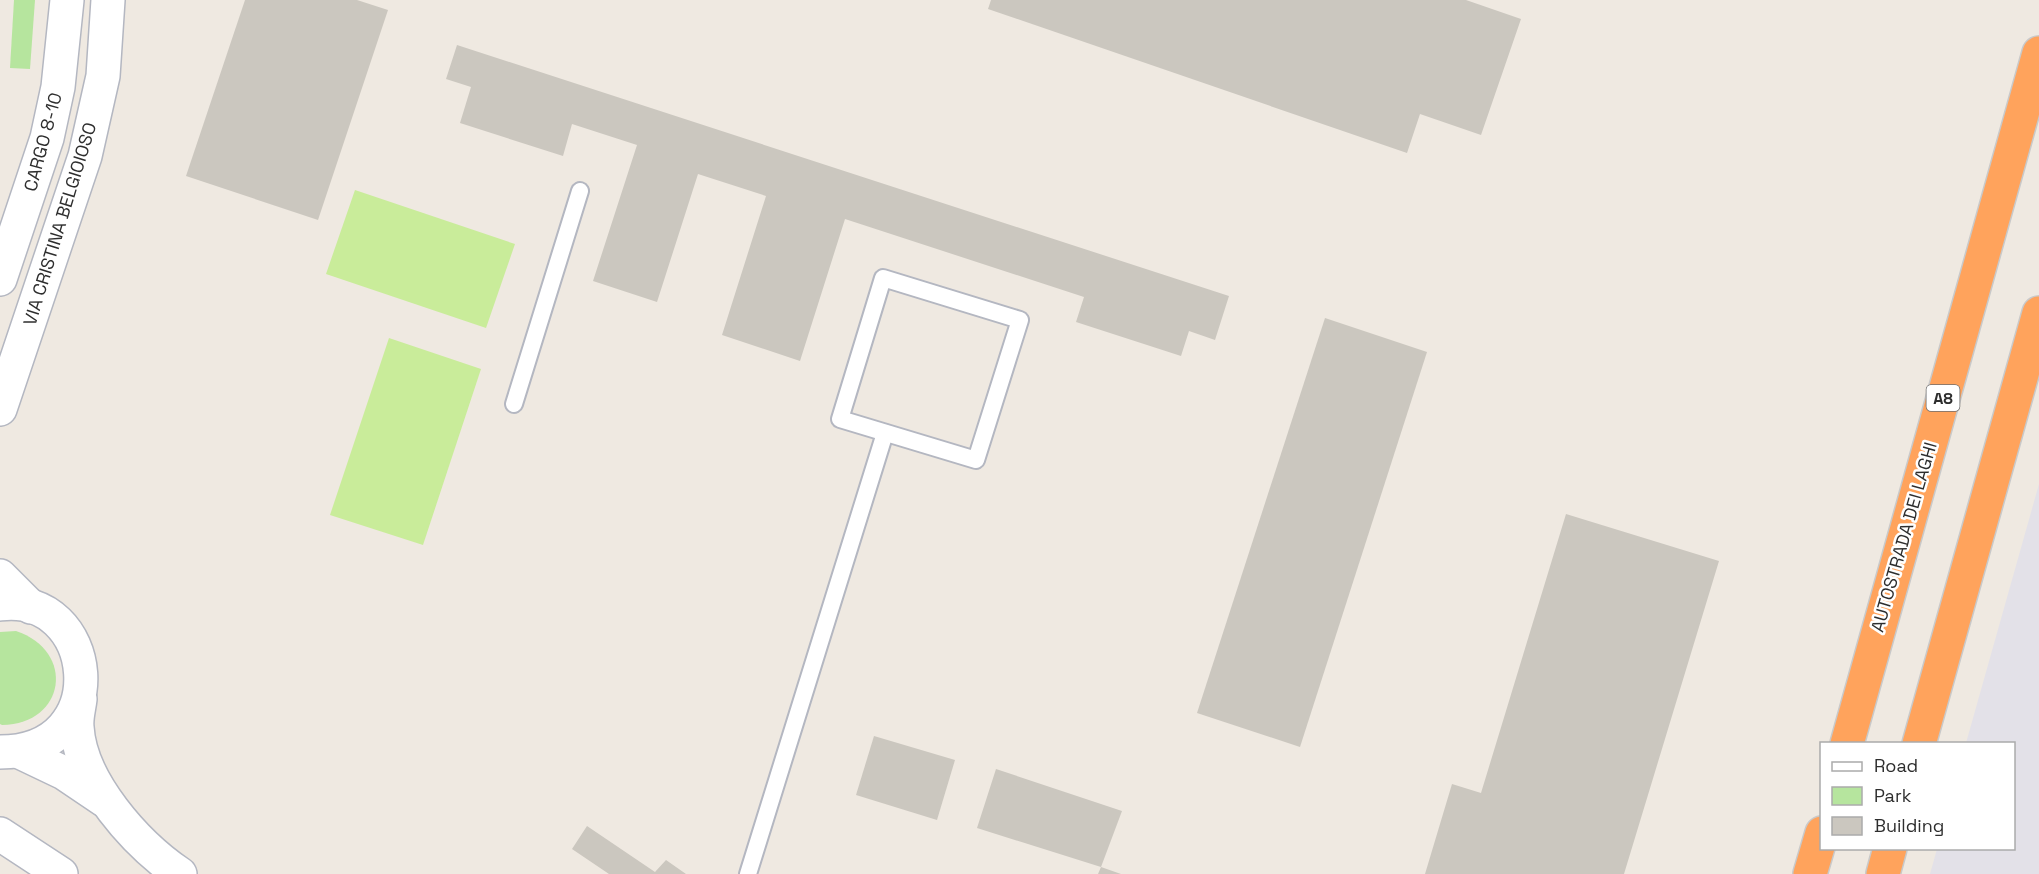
<svg xmlns="http://www.w3.org/2000/svg" width="2039" height="874" font-family="'Space Grotesk',sans-serif">
<style>
.industrial{fill:#e3e1e8}
.green{fill:#b6e59e}
.pitch{fill:#c9ec9a}
.building{fill:#cbc7bf}
.lines{fill:none;stroke-linecap:round;stroke-linejoin:round}
.lane-casing{stroke:#b4b7c1;stroke-width:20}
.street-casing{stroke:#b4b7c1;stroke-width:36}
.secondary-casing{stroke:#b4b7c1;stroke-width:36}
.highway-casing{stroke:#c9c9c9;stroke-width:36}
.lane{stroke:#fff;stroke-width:16}
.street{stroke:#fff;stroke-width:33}
.secondary{stroke:#fff;stroke-width:33}
.highway{stroke:#ffa35c;stroke-width:33}
.labels{text-anchor:middle;stroke-width:5;stroke-linejoin:round;paint-order:stroke}
.shield{fill:#fff;stroke:#6d6d6d;stroke-width:1.5}
.shield-label{font-size:16px;font-weight:bold;fill:#2e2e2e}
.street-label{font-size:18px;fill:#2e2e2e;stroke:#fff}
</style>
<rect width="100%" height="100%" fill="#efe9e1"/>
<path class="industrial" d="M 2039,484 L 2039,874 L 1930,874 L 1937,849 L 2014,848 L 2014,744 L 1966,743 Z"/>
<g class="green">
<path d="M 14,0 L 35,0 L 30,69 L 10,68 Z"/>
<path d="M 16,631 C 76,651 66,724 2,725 L 0,724 L 0,632 Z"/>
</g>
<g class="pitch">
<path d="M 355,190 L 515,244 L 486,328 L 326,274 Z"/>
<path d="M 389,338 L 481,369 L 423,545 L 330,515 Z"/>
</g>
<g class="building">
<path d="M 245,0 L 357,0 L 388,10 L 318,220 L 186,176 Z"/>
<path d="M 991,0 L 1466,0 L 1521,19 L 1481,135 L 1420,114 L 1407,153 L 988,9 Z"/>
<path d="M 457,45 L 1229,296 L 1215,340 L 1189,331 L 1181,356 L 1076,322 L 1084,297 L 845,219 L 800,361 L 722,335 L 766,196 L 698,174 L 657,302 L 593,281 L 637,145 L 572,124 L 563,156 L 460,123 L 471,87 L 446,79 Z"/>
<path d="M 1325,318 L 1427,352 L 1300,747 L 1197,713 Z"/>
<path d="M 1566,514 L 1719,561 L 1624,874 L 1425,874 L 1452,784 L 1481,793 Z"/>
<path d="M 874,736 L 955,760 L 937,820 L 856,795 Z"/>
<path d="M 996,769 L 1122,811 L 1101,867 L 1121,874 L 1098,874 L 1101,867 L 977,828 Z"/>
<path d="M 587,826 L 655,872 L 666,860 L 686,874 L 609,874 L 572,849 Z"/>
</g>
<g class="lines">
<defs>
<g id="lane">
<path d="M 883,278 L 1020,320 L 976,460 L 840,419 Z"/>
<path d="M 514,404 L 580,191"/>
<path d="M 748,874 L 885,433"/>
</g>
<g id="street">
<path d="M 0,279 L 47,138 L 58,87 L 67,0"/>
<path d="M 0,834 L 61,874"/>
</g>
<g id="secondary">
<path d="M 0,409 L 85,156 L 103,76 L 108,0"/>
<path d="M 0,576 L 31,607"/>
<path d="M 0,604 C 97,591 118,752 0,752"/>
<path d="M 80,699 C 79,708 76,718 77,727 C 80,782 136,844 180,874"/>
<path d="M 20,752 L 64,773 L 104,800"/>
</g>
<g id="highway">
<path d="M 1847,744 L 2039,53"/>
<path d="M 1919,744 L 2039,313"/>
<path d="M 1810,874 L 1822,833"/>
<path d="M 1883,874 L 1890,848"/>
</g>
</defs>
<use href="#lane" class="lane-casing"/>
<use href="#street" class="street-casing"/>
<use href="#secondary" class="secondary-casing"/>
<use href="#highway" class="highway-casing"/>
<use href="#lane" class="lane"/>
<use href="#street" class="street"/>
<use href="#secondary" class="secondary"/>
<use href="#highway" class="highway"/>
</g>
<g class="labels">
<rect class="shield" x="1926.5" y="385" width="33" height="26" rx="4.5"/>
<g class="shield-label">
<text x="1943" y="404">A8</text>
</g>
<g class="street-label">
<text transform="translate(43 142) rotate(-75)" y="6">CARGO 8-10</text>
<text transform="translate(60 224) rotate(-73)" y="6">VIA CRISTINA BELGIOIOSO</text>
<text transform="translate(1904 537) rotate(-74)" y="6">AUTOSTRADA DEI LAGHI</text>
</g>
</g>
<rect x="1820" y="742" width="195" height="108" fill="#ffffff" stroke="#ababab" stroke-width="1.5"/>
<rect x="1832" y="762" width="30" height="9" fill="#ffffff" stroke="#ababab" stroke-width="1.5"/>
<text x="1874" y="772" font-size="18" fill="#2e2e2e">Road</text>
<rect x="1832" y="787" width="30" height="18" fill="#b6e59e" stroke="#ababab" stroke-width="1.5"/>
<text x="1874" y="802" font-size="18" fill="#2e2e2e">Park</text>
<rect x="1832" y="817" width="30" height="18" fill="#cbc7bf" stroke="#ababab" stroke-width="1.5"/>
<text x="1874" y="832" font-size="18" fill="#2e2e2e">Building</text>
</svg>
